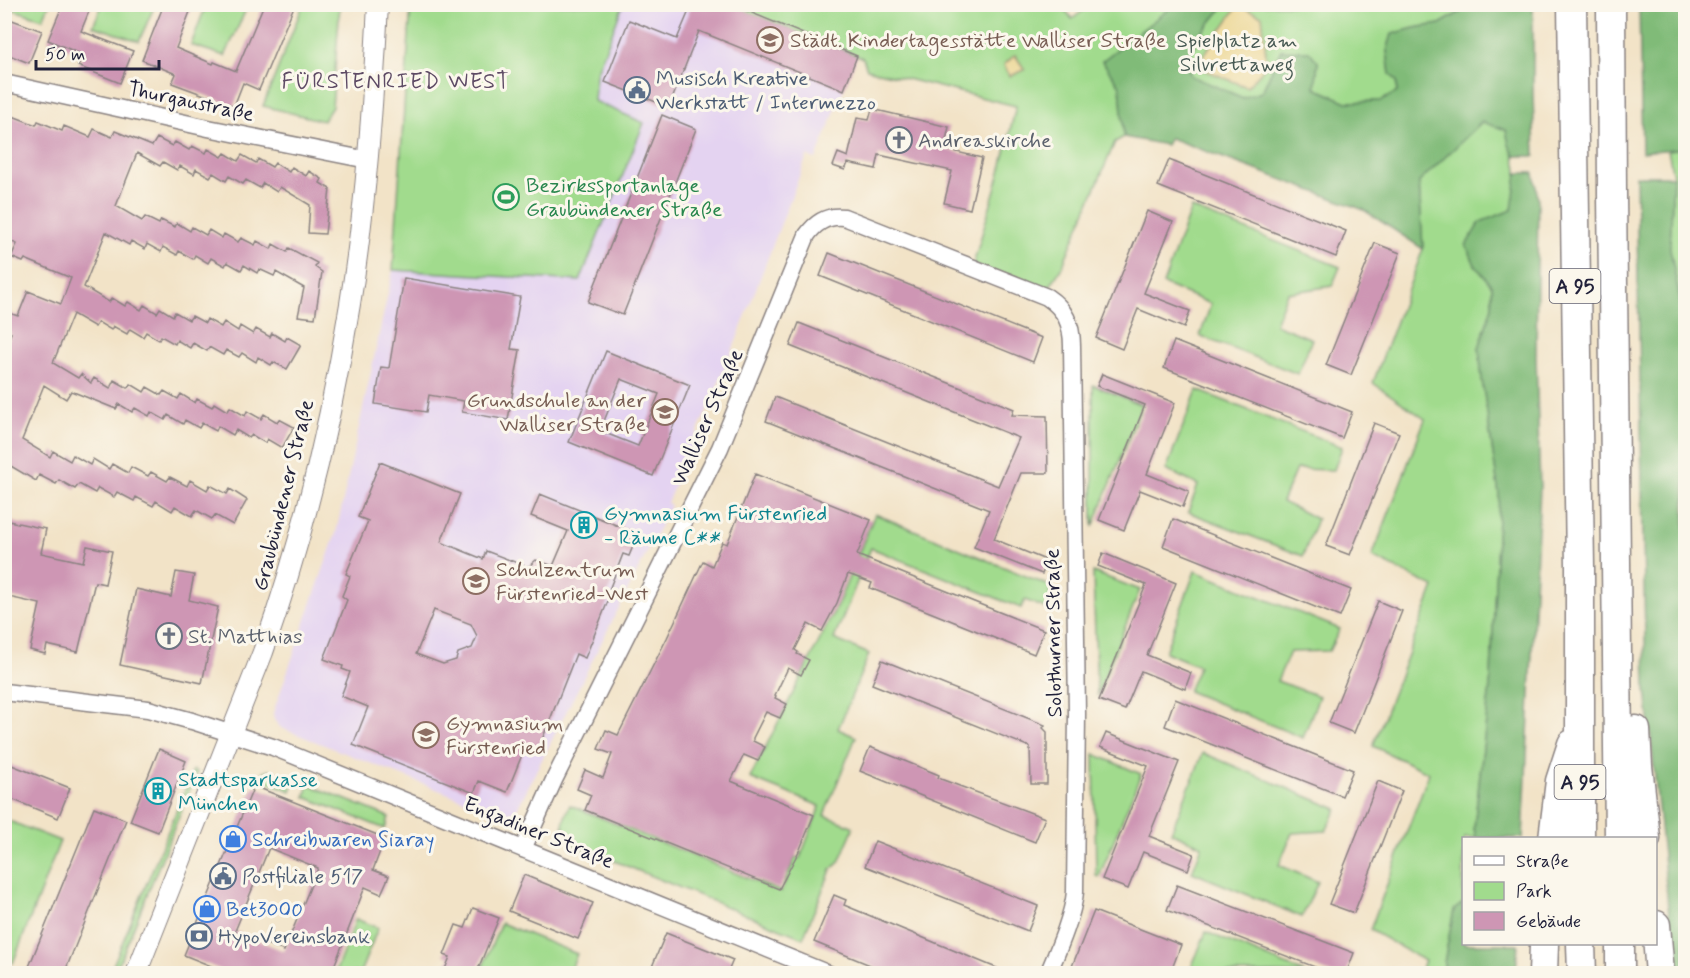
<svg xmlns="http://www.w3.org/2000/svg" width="1690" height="978" font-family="Mynerve,sans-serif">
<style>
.built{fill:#e4d3f1}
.green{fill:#a1db8d;stroke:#627e64;stroke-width:1.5}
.forest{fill:#80bb78;stroke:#516e5a;stroke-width:1.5}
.sand{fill:#eeda9e;stroke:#887e6c;stroke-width:1.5}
.building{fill:#ce96b4;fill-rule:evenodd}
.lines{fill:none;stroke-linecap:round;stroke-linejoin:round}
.minor-casing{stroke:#8a8281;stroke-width:19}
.tertiary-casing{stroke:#8a8281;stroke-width:22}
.motorway-casing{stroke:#8a8281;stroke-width:31}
.minor{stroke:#fff;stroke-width:16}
.tertiary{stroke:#fff;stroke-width:20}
.motorway{stroke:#fff;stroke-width:28}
.labels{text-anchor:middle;stroke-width:6;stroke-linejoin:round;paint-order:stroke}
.shield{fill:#fbf7ec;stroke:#636270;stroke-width:1.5}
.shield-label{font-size:20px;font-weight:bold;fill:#22223b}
.education-label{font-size:21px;fill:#785e54;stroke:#fbf7ec;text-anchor:start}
.park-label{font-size:21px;fill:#485a54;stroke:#fbf7ec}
.service-label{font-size:21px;fill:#4e5e75;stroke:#fbf7ec;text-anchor:start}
.street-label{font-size:21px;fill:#22223b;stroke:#fbf7ec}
.worship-label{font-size:21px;fill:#5b616d;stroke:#fbf7ec;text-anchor:start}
.leisure-label{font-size:21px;fill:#27864d;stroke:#fbf7ec;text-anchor:start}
.culture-label{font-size:21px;fill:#0d838f;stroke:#fbf7ec;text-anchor:start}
.shop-label{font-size:21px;fill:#366cbe;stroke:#fbf7ec;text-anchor:start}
.neighbourhood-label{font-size:22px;letter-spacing:1.5px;fill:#5e4b65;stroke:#fbf7ec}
</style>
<rect width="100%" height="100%" fill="#fbf7ec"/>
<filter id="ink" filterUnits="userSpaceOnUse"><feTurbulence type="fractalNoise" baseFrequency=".0167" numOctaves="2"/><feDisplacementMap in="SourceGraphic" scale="12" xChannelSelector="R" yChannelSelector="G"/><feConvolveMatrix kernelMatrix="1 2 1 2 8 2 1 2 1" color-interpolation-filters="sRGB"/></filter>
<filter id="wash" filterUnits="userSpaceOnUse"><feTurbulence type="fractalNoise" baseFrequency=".008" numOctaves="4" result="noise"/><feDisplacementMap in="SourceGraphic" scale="24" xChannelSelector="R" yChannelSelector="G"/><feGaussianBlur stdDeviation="1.35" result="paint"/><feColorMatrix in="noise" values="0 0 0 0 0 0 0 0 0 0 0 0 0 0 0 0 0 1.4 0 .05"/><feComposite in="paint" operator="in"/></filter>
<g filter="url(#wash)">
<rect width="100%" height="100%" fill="#f2e3c7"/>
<path class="built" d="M 623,5 L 730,5 L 857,56 L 816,159 L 807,156 L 731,354 L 667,503 L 671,505 L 518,807 L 513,812 L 509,813 L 497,813 L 281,728 L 274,720 L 273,713 L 336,533 L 393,270 L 580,281 L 644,124 L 594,101 L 596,74 Z"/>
<g class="green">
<path d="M 13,4 L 49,4 L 49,5 L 43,19 L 11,9 Z"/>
<path d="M 1061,4 L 1072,19 L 1091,5 L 1174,5 L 1103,61 L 1120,86 L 1124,137 L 1115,142 L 1061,269 L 1045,294 L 973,265 L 1002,165 L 1016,106 L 867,69 L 863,58 L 730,5 Z"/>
<path d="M 102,5 L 102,4 L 155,5 L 139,41 L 93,26 Z"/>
<path d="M 206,5 L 248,5 L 225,56 L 191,45 Z"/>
<path d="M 303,5 L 340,5 L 332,107 L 323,121 L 263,106 Z"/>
<path d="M 411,5 L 623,5 L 596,74 L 594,101 L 644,123 L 580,281 L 393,270 Z"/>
<path d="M 1225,5 L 1482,5 L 1469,7 L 1440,24 L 1414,28 L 1392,34 L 1387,51 L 1390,74 L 1397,81 L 1397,92 L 1381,101 L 1347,102 L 1315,88 L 1318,62 L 1281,50 L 1262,92 L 1243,98 L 1191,76 L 1186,63 L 1199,36 Z"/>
<path d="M 1482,121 L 1506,130 C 1509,144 1517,157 1517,172 C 1518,184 1514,198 1512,210 L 1480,222 L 1475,265 L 1492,285 L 1492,307 L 1479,348 L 1482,380 L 1499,494 L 1491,677 L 1474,828 L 1476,838 L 1464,838 L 1463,903 L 1454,911 L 1444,963 L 1445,973 L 1420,973 L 1425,961 L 1370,930 L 1429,773 L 1373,746 L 1434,587 L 1372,557 L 1425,419 L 1373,383 L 1423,249 L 1419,182 Z"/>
<path d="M 1685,148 L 1685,325 L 1670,249 L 1673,176 L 1668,150 Z"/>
<path d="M 1191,208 L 1340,267 L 1332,286 L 1287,293 L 1275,324 L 1312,339 L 1298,374 L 1200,336 L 1211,304 L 1163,284 Z"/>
<path d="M 1093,385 L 1142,405 L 1093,527 Z"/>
<path d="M 1197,390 L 1342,447 L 1334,470 L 1296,469 L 1282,502 L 1317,519 L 1303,556 L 1188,512 L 1198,485 L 1166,470 Z"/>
<path d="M 875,514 L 1050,586 L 1050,610 L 1025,600 L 1021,608 L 871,548 L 834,639 L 869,654 L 838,729 L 856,737 L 824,815 L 852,826 L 853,829 L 839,862 L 831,870 L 803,938 L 573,844 C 559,829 562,822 570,805 L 781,892 L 795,858 L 800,858 L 820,806 L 750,778 L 838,604 Z"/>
<path d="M 1195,571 L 1340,629 L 1329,651 L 1290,652 L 1277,681 L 1319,696 L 1303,738 L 1188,691 L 1199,666 L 1165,652 Z"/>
<path d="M 1093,572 L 1140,590 L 1097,696 Z"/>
<path d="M 1203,753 L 1337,809 L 1326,831 L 1292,833 L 1279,865 L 1318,882 L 1302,917 L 1192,872 L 1202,846 L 1171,832 Z"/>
<path d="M 1094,754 L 1141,774 L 1099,877 L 1096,876 Z"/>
<path d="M 193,770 L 197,772 L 115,973 L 110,973 Z"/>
<path d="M 269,770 L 295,780 L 291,791 L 258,778 L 263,772 Z"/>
<path d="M 309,785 L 389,817 L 385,829 L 305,797 Z"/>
<path d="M 4,819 L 60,841 L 13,963 L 5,960 Z"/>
<path d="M 356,919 L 378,928 L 360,973 L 335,973 Z"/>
<path d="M 501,923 L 577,954 L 569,973 L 480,973 Z"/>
<path d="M 1206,932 L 1305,973 L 1189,973 Z"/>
</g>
<g class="forest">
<path d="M 1482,5 L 1533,5 L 1533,94 L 1535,156 L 1515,156 L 1509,145 L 1506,130 L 1482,122 L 1419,182 L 1423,249 L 1364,210 L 1170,138 L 1166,145 L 1124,137 L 1120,86 L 1102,61 L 1174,5 L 1225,5 L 1199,36 L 1186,63 L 1191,76 L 1243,98 L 1262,92 L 1281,50 L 1309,51 L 1318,62 L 1315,88 L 1347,102 L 1381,101 L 1397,92 L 1397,81 L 1390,74 L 1387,51 L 1392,34 L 1414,28 L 1440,24 L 1469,7 Z"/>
<path d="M 1639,5 L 1685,5 L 1685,148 L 1642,152 Z"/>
<path d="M 1517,173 L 1534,173 L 1538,200 L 1536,356 L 1540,489 L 1523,838 L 1476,838 L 1474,828 L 1491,677 L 1499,494 L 1482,380 L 1479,348 L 1492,307 L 1492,286 L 1475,265 L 1466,245 L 1480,222 L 1512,210 Z"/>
<path d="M 1636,176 L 1673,176 L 1670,249 L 1685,325 L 1685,973 L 1675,973 L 1646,690 Z"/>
<path d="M 1463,903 L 1464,944 L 1518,944 L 1516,973 L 1445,973 L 1444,963 L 1454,910 Z"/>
</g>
<g class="sand">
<path d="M 1241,7 L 1262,16 L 1267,65 L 1247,87 L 1200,68 L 1201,59 L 1235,10 Z"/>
<path d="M 1015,55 L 1025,70 L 1010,76 L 1004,65 Z"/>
</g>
<g id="blocks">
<g class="building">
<path d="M 63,4 L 92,4 L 81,31 L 133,51 L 120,83 L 78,66 L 83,55 L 48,40 Z"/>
<path d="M 164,4 L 193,4 L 176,48 L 213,64 L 214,62 L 236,71 L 264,4 L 295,4 L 259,90 L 243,83 L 234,106 L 172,83 L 176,74 L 142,60 Z"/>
<path d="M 692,4 L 730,4 L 857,56 L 844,90 L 699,31 L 669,107 L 605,82 L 629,20 L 677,39 Z"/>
<path d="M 4,17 L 42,31 L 29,63 L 4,53 Z"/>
<path d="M 872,109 L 949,127 L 944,149 L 982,158 L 970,209 L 944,203 L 952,171 L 879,155 L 876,169 L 848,163 L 845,170 L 833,166 L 838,153 L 848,157 L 857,118 L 869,120 Z"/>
<path d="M 10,115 L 36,125 L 38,121 L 62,131 L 64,126 L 90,137 L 94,129 L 112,137 L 115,131 L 152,146 L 157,138 L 172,146 L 175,142 L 189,150 L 192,146 L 206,153 L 208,149 L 222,157 L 225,153 L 238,161 L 242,155 L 256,163 L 258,159 L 272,167 L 275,163 L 289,172 L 292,167 L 306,176 L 309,171 L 322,179 L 320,183 L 330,189 L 325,234 L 308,233 L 310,205 L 280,187 L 277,192 L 263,183 L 260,188 L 246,180 L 243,184 L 229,176 L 226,181 L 213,173 L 210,177 L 196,169 L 194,174 L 180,166 L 177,170 L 163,162 L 160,166 L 137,153 L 116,206 L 142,221 L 145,217 L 159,224 L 161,220 L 175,227 L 177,223 L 190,231 L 192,227 L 206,235 L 209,230 L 222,238 L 224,234 L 238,242 L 241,238 L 255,245 L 257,241 L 271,249 L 273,244 L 287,252 L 289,248 L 317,263 L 315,267 L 322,272 L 315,318 L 298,316 L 304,288 L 276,272 L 274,276 L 259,269 L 257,273 L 244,265 L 241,270 L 227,262 L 225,266 L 211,258 L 208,263 L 195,255 L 193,259 L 179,251 L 177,255 L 163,247 L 161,252 L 147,244 L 145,249 L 131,241 L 129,245 L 106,232 L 84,287 L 109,302 L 112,298 L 125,306 L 128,302 L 141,310 L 144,305 L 157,313 L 160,308 L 173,316 L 175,312 L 189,320 L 192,316 L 205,323 L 207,319 L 221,327 L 224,322 L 238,331 L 240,326 L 253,334 L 256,329 L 270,337 L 272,333 L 285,341 L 287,337 L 301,345 L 287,369 L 273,362 L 271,365 L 258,357 L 256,362 L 242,353 L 239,357 L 226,350 L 223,355 L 209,347 L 207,351 L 193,343 L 190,348 L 177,340 L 175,344 L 161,336 L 159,340 L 146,332 L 143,337 L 130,329 L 127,334 L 113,326 L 111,330 L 98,322 L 95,327 L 73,314 L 53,363 L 78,378 L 81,374 L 91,383 L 94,378 L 110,388 L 114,380 L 128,388 L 131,384 L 144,392 L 147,387 L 161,395 L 164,391 L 178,399 L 181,394 L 195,403 L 197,399 L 212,407 L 214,403 L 227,411 L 230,407 L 245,416 L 247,411 L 261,419 L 264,414 L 277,422 L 279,419 L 294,427 L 282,448 L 267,439 L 265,443 L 252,435 L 249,438 L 236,430 L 233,435 L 218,426 L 216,431 L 202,423 L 199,428 L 185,420 L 183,424 L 168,415 L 165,420 L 151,412 L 149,416 L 135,408 L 132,412 L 119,404 L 116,409 L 71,391 L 66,399 L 44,385 L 22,440 L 50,457 L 53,451 L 70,461 L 73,455 L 90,465 L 93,459 L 109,469 L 112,464 L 128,473 L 131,467 L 148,476 L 151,472 L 167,481 L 170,477 L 187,486 L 190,480 L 207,490 L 210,485 L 227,494 L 230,489 L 247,500 L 233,525 L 215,515 L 212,519 L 196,510 L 192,516 L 175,506 L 172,511 L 156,501 L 153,506 L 136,497 L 134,501 L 117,492 L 114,497 L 98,488 L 95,493 L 79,484 L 75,489 L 59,480 L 56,484 L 39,475 L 36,481 L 4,462 L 4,350 L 11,333 L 4,330 L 4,311 L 18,316 L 28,291 L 61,304 L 71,278 L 25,259 L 23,262 L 11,257 L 17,244 L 4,238 L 4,203 L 10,191 L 4,189 L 4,118 L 8,120 Z"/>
<path d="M 662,115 L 696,129 L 623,315 L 588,302 Z"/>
<path d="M 1169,160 L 1346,231 L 1336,257 L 1158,186 Z"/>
<path d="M 1147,211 L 1173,222 L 1144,293 L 1190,311 L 1184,328 L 1138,309 L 1122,349 L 1096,338 Z"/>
<path d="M 1375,243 L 1400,253 L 1351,375 L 1326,365 Z"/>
<path d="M 829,253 L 1042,338 L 1033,362 L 820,276 Z"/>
<path d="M 404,278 L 520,297 L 511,349 L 520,350 L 508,420 L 462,412 L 464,401 L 429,395 L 426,412 L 375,404 L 381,367 L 389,368 Z"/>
<path d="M 799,323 L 1014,409 L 1012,415 L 1047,416 L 1048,473 L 1021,473 L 994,539 L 1048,561 L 1042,574 L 974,547 L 989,510 L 766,421 L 775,397 L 998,486 L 1019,438 L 790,346 Z"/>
<path d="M 1174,341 L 1352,412 L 1342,438 L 1164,368 Z"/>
<path d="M 606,351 L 690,385 L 653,476 L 569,442 ZM 621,379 L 659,394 L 638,446 L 600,431 Z"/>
<path d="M 1102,374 L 1175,403 L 1147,474 L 1189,491 L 1183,507 L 1140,490 L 1124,530 L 1099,520 L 1145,405 L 1097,386 Z"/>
<path d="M 1374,423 L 1399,433 L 1350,555 L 1326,546 Z"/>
<path d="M 380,462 L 460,494 L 441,542 L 483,559 L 486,551 L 528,567 L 536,560 L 553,566 L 568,531 L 531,516 L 540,494 L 638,534 L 629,556 L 623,554 L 607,595 L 610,596 L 585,658 L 576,654 L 538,750 L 526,745 L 507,792 L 479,781 L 474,793 L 353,745 L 368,707 L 341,696 L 350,672 L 342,669 L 343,666 L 324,659 L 347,600 L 342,596 L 350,576 L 346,574 L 368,521 L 358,517 ZM 434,610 L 471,624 L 477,636 L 472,648 L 458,653 L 456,660 L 443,664 L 416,654 Z"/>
<path d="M 755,474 L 871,520 L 857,555 L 1044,630 L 1034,654 L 870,588 L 872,583 L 848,574 L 837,603 L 822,631 L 808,624 L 795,650 L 798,652 L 797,654 L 809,660 L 801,675 L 788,668 L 775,695 L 776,696 L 775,698 L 787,704 L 780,718 L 766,712 L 753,738 L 753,741 L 765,747 L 758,761 L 744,755 L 731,781 L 814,815 L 800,849 L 779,889 L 585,810 L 591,795 L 577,789 L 585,770 L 603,778 L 612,754 L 598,749 L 606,730 L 618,735 L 667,638 L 703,561 L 712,566 L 722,542 L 727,544 Z"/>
<path d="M 1173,519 L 1351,590 L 1340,617 L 1163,546 Z"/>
<path d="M 4,520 L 46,529 L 41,553 L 83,562 L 87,546 L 112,551 L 105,584 L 95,582 L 78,652 L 47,645 L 45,654 L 30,650 L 40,604 L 4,596 Z"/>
<path d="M 1103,553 L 1176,583 L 1147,655 L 1191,673 L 1185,689 L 1141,671 L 1125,710 L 1099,700 L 1146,585 L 1098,566 Z"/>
<path d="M 176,572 L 194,575 L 189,600 L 218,607 L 202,683 L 120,665 L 136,589 L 171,597 Z"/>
<path d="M 1378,601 L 1402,611 L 1354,733 L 1329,723 Z"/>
<path d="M 882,660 L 1045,725 L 1043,728 L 1047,732 L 1047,784 L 1031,784 L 1030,747 L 872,684 Z"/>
<path d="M 1175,699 L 1353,770 L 1342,796 L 1165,726 Z"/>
<path d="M 1106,733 L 1179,762 L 1149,836 L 1194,854 L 1188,870 L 1143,852 L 1128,889 L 1102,879 L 1148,766 L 1100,747 Z"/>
<path d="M 870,747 L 939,775 L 938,778 L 1045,818 L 1035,842 L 860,771 Z"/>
<path d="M 159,749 L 186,761 L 158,832 L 130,821 Z"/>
<path d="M 4,762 L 70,788 L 58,818 L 4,796 Z"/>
<path d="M 1378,781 L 1402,791 L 1354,913 L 1329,904 Z"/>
<path d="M 254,786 L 385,838 L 373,870 L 389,876 L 381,894 L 365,887 L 331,974 L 231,974 L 184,955 ZM 269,848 L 318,868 L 284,951 L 235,931 Z"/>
<path d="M 94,807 L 126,820 L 64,974 L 26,974 Z"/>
<path d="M 875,841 L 1038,906 L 1028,931 L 865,866 Z"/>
<path d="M 524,875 L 593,903 L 578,939 L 509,911 Z"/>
<path d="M 1177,885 L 1354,953 L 1346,974 L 1333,974 L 1167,910 Z"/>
<path d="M 834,895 L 846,900 L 844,905 L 1011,974 L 892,974 L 814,942 Z"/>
<path d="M 473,908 L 499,918 L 476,974 L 443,974 L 450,957 L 444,955 L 456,925 L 465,928 Z"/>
<path d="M 1094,911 L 1181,945 L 1170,974 L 1069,974 Z"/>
<path d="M 666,933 L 733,960 L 727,974 L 649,974 Z"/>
</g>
</g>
</g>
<g filter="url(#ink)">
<use href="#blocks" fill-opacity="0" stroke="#8a8281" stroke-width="1.5"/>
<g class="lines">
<defs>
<g id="minor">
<path d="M 4,83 L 208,128 L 368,160"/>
<path d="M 4,692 L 148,709 L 192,721 L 273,747 L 829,974"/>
<path d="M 523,849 L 554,780 L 720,448 L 807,235 C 816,222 828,215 844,217 L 1047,297 C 1065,309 1072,324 1072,346 L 1077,714 L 1075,892 C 1073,916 1058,950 1048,974"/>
</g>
<path id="tertiary" d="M 136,974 L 263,652 C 303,539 331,422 350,304 C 366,205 373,104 378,4"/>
<g id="motorway">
<path d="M 1572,4 L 1580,567 L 1580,838"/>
<path d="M 1611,4 L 1612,194 L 1619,838"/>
<path d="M 1636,730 L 1638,766 L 1646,838"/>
<path d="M 1553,838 L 1560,781 L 1572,744"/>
<path d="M 1656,925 L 1660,974"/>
<path d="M 1581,944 L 1582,974"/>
<path d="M 1620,944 L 1620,974"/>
<path d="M 1543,974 L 1544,944"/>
</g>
</defs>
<use href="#minor" class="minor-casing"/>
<use href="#tertiary" class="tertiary-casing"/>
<use href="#motorway" class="motorway-casing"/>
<use href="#minor" class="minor"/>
<use href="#tertiary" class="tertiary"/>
<use href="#motorway" class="motorway"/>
</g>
</g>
<defs>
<symbol id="school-ring" viewBox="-11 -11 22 22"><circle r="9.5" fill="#fbf7ec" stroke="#8d6e63" stroke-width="1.5"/><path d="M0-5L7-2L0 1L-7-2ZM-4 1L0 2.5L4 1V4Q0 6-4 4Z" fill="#8d6e63"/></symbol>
<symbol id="civic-ring" viewBox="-11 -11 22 22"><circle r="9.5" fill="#fbf7ec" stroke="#5c6f8a" stroke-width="1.5"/><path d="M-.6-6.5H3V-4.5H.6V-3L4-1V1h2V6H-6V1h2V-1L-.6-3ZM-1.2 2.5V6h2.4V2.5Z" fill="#5c6f8a"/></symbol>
<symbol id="church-ring" viewBox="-11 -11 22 22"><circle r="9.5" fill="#fbf7ec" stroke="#6b7280" stroke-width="1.5"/><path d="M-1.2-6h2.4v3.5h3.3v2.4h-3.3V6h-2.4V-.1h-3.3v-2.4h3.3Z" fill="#6b7280"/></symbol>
<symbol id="stadium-ring" viewBox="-11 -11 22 22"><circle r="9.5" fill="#fbf7ec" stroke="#2e9e5b" stroke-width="1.5"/><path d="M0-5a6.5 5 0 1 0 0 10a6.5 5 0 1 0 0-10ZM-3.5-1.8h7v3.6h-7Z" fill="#2e9e5b"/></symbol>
<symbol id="building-ring" viewBox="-11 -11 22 22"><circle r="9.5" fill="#fbf7ec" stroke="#0f9aa8" stroke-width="1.5"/><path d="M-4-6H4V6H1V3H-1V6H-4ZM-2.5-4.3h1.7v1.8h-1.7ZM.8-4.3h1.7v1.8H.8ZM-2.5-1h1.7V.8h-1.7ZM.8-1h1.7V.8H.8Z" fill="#0f9aa8"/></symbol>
<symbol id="shop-ring" viewBox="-11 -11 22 22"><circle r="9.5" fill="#fbf7ec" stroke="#3f7fe0" stroke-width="1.5"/><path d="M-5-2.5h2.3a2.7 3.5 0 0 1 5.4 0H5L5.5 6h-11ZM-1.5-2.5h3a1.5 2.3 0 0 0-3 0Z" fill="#3f7fe0"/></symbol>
<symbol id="bank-ring" viewBox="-11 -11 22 22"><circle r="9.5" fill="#fbf7ec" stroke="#5c6f8a" stroke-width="1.5"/><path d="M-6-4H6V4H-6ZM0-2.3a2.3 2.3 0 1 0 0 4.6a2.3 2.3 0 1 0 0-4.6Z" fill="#5c6f8a"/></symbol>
</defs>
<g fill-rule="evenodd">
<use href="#school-ring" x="755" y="25" width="30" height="30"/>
<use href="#civic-ring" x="622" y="75" width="30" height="30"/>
<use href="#church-ring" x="884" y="125" width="30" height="30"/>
<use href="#stadium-ring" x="491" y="182" width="30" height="30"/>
<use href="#school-ring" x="650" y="397" width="30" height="30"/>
<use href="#building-ring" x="569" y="510" width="30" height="30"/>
<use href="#school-ring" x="461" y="566" width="30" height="30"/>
<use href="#church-ring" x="154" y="621" width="30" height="30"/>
<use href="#school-ring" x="411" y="720" width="30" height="30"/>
<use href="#building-ring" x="143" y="776" width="30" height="30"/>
<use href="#shop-ring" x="218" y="824" width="30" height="30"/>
<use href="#civic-ring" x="208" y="861" width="30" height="30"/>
<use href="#shop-ring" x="192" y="894" width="30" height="30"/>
<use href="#bank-ring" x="184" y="921" width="30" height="30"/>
</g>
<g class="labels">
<g class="shield">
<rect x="1549.5" y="269" width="51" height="34" rx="4.5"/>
<rect x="1554.5" y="765" width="51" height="34" rx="4.5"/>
</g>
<g class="shield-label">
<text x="1575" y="293">A 95</text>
<text x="1580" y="789">A 95</text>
</g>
<g class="education-label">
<text x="790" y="47">Städt. Kindertagesstätte Walliser Straße</text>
<text x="646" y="407" text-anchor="end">Grundschule an der<tspan x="646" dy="24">Walliser Straße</tspan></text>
<text x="496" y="576">Schulzentrum<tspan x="496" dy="24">Fürstenried-West</tspan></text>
<text x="446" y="730">Gymnasium<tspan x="446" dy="24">Fürstenried</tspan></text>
</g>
<g class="park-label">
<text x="1237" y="47">Spielplatz am<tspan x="1237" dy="24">Silvrettaweg</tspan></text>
</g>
<g class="service-label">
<text x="656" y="85">Musisch Kreative<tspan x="656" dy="24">Werkstatt / Intermezzo</tspan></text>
<text x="242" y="883">Postfiliale 517</text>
<text x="218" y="943">HypoVereinsbank</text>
</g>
<g class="street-label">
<text transform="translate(191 101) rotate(12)" y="7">Thurgaustraße</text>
<text transform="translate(707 417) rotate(-66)" y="7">Walliser Straße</text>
<text transform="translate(283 495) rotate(-76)" y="7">Graubündener Straße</text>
<text transform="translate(1053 633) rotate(-91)" y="7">Solothurner Straße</text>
<text transform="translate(539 832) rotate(22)" y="7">Engadiner Straße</text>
</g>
<g class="worship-label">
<text x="918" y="147">Andreaskirche</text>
<text x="188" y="643">St. Matthias</text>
</g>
<g class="leisure-label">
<text x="526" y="192">Bezirkssportanlage<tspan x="526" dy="24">Graubündener Straße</tspan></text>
</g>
<g class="culture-label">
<text x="604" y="520">Gymnasium Fürstenried<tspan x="604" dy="24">- Räume C**</tspan></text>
<text x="178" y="786">Stadtsparkasse<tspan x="178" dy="24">München</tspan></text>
</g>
<g class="shop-label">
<text x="252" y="846">Schreibwaren Siaray</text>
<text x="226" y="916">Bet3000</text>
</g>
<g class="neighbourhood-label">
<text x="396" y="88">FÜRSTENRIED WEST</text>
</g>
</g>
<rect width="1690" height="978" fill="none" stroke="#fbf7ec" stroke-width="24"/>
<rect x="1462" y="837" width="195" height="108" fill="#fbf7ec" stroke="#a4a2a5" stroke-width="1.5"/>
<rect x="1474" y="856" width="30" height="9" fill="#ffffff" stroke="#a4a2a5" stroke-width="1.5"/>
<text x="1516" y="867" font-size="18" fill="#22223b">Straße</text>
<rect x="1474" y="882" width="30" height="18" fill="#a1db8d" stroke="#a4a2a5" stroke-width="1.5"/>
<text x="1516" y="897" font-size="18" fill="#22223b">Park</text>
<rect x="1474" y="912" width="30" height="18" fill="#ce96b4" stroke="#a4a2a5" stroke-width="1.5"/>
<text x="1516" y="927" font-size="18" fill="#22223b">Gebäude</text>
<path d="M36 60v9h123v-9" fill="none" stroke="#22223b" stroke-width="3"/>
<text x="45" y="60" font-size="18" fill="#22223b" stroke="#fbf7ec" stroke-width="4.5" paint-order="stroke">50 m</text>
</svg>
